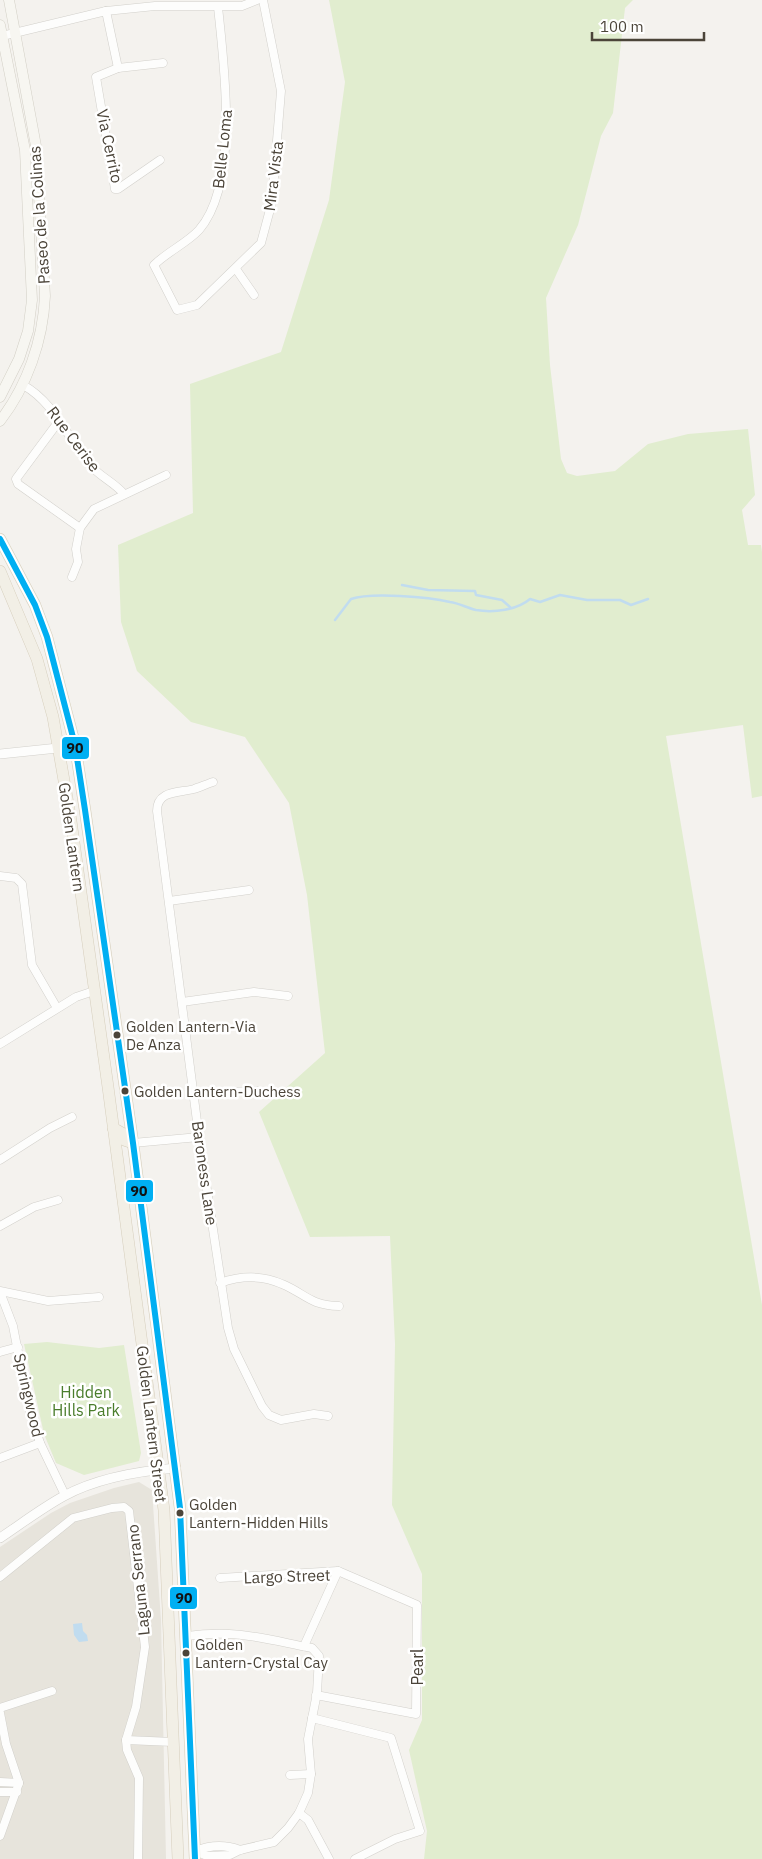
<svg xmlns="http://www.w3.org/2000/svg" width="762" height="1859" font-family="'IBM Plex Sans',sans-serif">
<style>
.residential{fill:#e7e4dc}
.green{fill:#e1edcf}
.water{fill:#c1dcef}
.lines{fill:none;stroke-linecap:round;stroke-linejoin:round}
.stream{stroke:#c1dcef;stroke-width:2.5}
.minor-casing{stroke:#d2d0cb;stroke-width:9}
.tertiary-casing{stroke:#d2d0cb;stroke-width:10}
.secondary-casing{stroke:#d2cfc5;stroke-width:11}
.primary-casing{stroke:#d6cebc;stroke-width:12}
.minor{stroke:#fdfdfc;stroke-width:8}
.tertiary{stroke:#fdfdfc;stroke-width:9}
.secondary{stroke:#f7f6f1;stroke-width:10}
.primary{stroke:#f2efe6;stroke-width:11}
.bus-1-casing{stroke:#fff;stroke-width:10}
.bus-1{stroke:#00aff2;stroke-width:6}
.bus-dot{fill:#4b4439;stroke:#fff;stroke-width:2}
.labels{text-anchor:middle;stroke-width:5;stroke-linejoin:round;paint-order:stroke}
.bus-label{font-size:15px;fill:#4b4439;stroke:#fff;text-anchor:start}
.street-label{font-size:16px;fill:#4b4439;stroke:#fff}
.park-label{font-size:16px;fill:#4a7d2c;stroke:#fff}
.line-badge{stroke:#fff;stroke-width:2}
.pale-badge-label{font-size:14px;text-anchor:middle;font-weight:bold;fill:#111}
</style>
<rect width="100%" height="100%" fill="#f4f2ee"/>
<path class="residential" d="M 139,1482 L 152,1490 L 161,1620 L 166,1859 L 0,1859 L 0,1547 L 51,1513 L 70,1503 L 114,1488 Z"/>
<g class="green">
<path d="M 329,0 L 633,0 L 625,8 L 613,113 L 601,136 L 578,225 L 546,298 L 550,365 L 561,459 L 567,473 L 577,476 L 615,471 L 648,444 L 688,434 L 748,429 L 755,495 L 742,510 L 748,545 L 761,545 L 762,552 L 762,796 L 752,798 L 743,725 L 666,736 L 762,1305 L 762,1859 L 424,1859 L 427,1831 L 409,1750 L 422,1720 L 422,1574 L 392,1505 L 395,1344 L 390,1236 L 310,1237 L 259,1112 L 325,1053 L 307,895 L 289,803 L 245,737 L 191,722 L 137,671 L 121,622 L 118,545 L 193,513 L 190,384 L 281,352 L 329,200 L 345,82 Z"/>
<path d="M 47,1342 L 99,1348 L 124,1345 L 141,1453 L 139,1461 L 84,1475 L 56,1463 L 44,1434 L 24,1344 Z"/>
</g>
<path class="water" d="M 82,1623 L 83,1631 L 87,1635 L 88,1641 L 79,1642 L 74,1635 L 73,1624 Z"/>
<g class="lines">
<g class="stream">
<path d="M 402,585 L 428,590 L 475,591 L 476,595 L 502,600 L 510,607"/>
<path d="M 335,620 L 351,599 C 371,592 429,597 450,602 C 459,603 467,608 476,610 C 494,613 517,610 530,599 L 540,602 L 560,595 L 587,600 L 620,600 L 631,605 L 648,599"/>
</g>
<defs>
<g id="minor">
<path d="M 218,7 C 224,65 240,183 199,230 C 187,243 167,252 154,265 L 177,310 L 197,305 L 261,243 L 272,202 L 281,91 L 263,0"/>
<path d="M 106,11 L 118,68"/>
<path d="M 2,36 L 106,11 L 155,6 L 242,6 L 257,0"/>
<path d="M 160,160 L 118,189 L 115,189 L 96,77 L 118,68 L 163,63"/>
<path d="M 236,269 L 254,295"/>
<path d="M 23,385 C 54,402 67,437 89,464 C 100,477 114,482 124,494"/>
<path d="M 59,421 L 16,479 L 18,484 L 80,528"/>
<path d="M 72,577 L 78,562 L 76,549 L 80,528 L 94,509 L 166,475"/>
<path d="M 213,782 C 207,784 200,787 194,789 C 179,793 157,790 157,811 L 199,1137 L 228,1328 L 234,1349 L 262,1406 L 269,1415 L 281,1420 L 314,1414 L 328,1416"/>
<path d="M 0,876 L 16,878 L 22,884 L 32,965 L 57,1008"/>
<path d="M 169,901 L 249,890"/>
<path d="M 182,1002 L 254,992 L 288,996"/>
<path d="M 0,1044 L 76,997 L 94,991"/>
<path d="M 194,1093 L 257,1091"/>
<path d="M 133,1143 L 199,1137"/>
<path d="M 0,1160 L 50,1128 L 72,1117"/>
<path d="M 0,1226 L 34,1207 L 58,1200"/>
<path d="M 220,1283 C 240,1276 262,1275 282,1284 C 306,1294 309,1305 339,1306"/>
<path d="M 0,1291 L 48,1301 L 99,1297"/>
<path d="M 0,1292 L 13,1326 L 29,1409 L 40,1443 L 65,1495"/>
<path d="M 0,1352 L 18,1347"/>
<path d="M 0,1458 L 40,1443"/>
<path d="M 0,1577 L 73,1518 L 112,1508 L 124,1507 L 129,1511 L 145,1647 L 136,1707 L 126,1740 L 127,1750 L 139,1778 L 138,1859"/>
<path d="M 220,1578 L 338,1571 L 417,1605 L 416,1714 L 316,1695"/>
<path d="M 187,1636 C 236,1629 265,1639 312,1648 L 319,1656 L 317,1693 L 308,1739 L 311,1774 L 308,1793 L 299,1813 L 288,1828 L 274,1842 L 240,1850 L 230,1855 L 207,1856 L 195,1851"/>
<path d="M 304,1646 L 338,1571"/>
<path d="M 0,1708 L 52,1691"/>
<path d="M 0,1713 L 6,1744 L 19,1783 L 0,1836"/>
<path d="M 312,1718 L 391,1738 L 420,1831 L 395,1839 L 355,1859"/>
<path d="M 126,1740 L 173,1742"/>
<path d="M 290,1775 L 311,1774"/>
<path d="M 0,1782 L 19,1783"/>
<path d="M 0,1792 L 17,1792"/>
<path d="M 299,1813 L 308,1820 L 329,1859"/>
<path d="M 195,1851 C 210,1845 224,1844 240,1850"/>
</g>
<g id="tertiary">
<path d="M 0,754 L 58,748"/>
<path d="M 0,1538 C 21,1524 42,1508 64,1496 C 97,1478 139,1471 176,1468"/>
</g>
<g id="secondary">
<path d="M 0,25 L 25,150 L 32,300 L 28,331 L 19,359 L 0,397"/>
<path d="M 0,421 C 27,386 43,341 45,296 L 36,146 L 9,0"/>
</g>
<g id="primary">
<path d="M 0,539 L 35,605 L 47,637 L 75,745 L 85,810 L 133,1143 L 180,1508 L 195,1859"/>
<path d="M 0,571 L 37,659 L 53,717 L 71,821 L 108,1087 L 164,1510 L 178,1859"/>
<path d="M 113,1128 L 122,1133 L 124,1140 L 133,1143"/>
</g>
</defs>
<use href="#minor" class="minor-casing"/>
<use href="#tertiary" class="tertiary-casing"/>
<use href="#secondary" class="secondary-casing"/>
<use href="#primary" class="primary-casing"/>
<use href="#minor" class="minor"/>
<use href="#tertiary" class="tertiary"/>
<use href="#secondary" class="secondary"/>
<use href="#primary" class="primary"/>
<defs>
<path id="bus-1" d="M 0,539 L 35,605 L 47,637 L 75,745 L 85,810 L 133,1143 L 180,1508 L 195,1859"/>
</defs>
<use href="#bus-1" class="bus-1-casing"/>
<use href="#bus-1" class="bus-1"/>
</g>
<g class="bus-dot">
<circle cx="117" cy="1035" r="4.5"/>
<circle cx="125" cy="1091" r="4.5"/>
<circle cx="180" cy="1513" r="4.5"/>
<circle cx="186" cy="1653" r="4.5"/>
</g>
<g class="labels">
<g class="bus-label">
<text x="126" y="1032">Golden Lantern-Via<tspan x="126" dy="18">De Anza</tspan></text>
<text x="134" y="1097">Golden Lantern-Duchess</text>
<text x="189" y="1510">Golden<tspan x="189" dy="18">Lantern-Hidden Hills</tspan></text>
<text x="195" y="1650">Golden<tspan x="195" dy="18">Lantern-Crystal Cay</tspan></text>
</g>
<g class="street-label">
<text transform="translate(110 146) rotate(78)" y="6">Via Cerrito</text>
<text transform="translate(222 149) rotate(-84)" y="6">Belle Loma</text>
<text transform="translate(273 176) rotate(-83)" y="6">Mira Vista</text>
<text transform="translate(39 215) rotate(-94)" y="6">Paseo de la Colinas</text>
<text transform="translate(74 439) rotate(53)" y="6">Rue Cerise</text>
<text transform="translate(72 837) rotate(82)" y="6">Golden Lantern</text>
<text transform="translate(205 1173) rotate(82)" y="6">Baroness Lane</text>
<text transform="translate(29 1395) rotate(77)" y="6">Springwood</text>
<text transform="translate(152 1424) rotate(83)" y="6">Golden Lantern Street</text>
<text transform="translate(287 1576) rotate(-2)" y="6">Largo Street</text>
<text transform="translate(138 1580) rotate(-96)" y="6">Laguna Serrano</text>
<text transform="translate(417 1667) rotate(-90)" y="6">Pearl</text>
</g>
<g class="park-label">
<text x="86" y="1398">Hidden<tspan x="86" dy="18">Hills Park</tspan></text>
</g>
</g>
<g class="line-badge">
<rect x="61" y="736" width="29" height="24" rx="5" fill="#00aff2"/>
<rect x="125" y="1179" width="29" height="24" rx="5" fill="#00aff2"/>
<rect x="169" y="1586" width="29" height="24" rx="5" fill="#00aff2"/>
</g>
<g class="pale-badge-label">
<text x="75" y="753">90</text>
<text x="139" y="1196">90</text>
<text x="184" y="1603">90</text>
</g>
<path d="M592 32v8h112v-8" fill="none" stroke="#4b4439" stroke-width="2.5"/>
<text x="600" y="32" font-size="15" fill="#4b4439" stroke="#ffffff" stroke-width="4" paint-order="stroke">100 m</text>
</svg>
